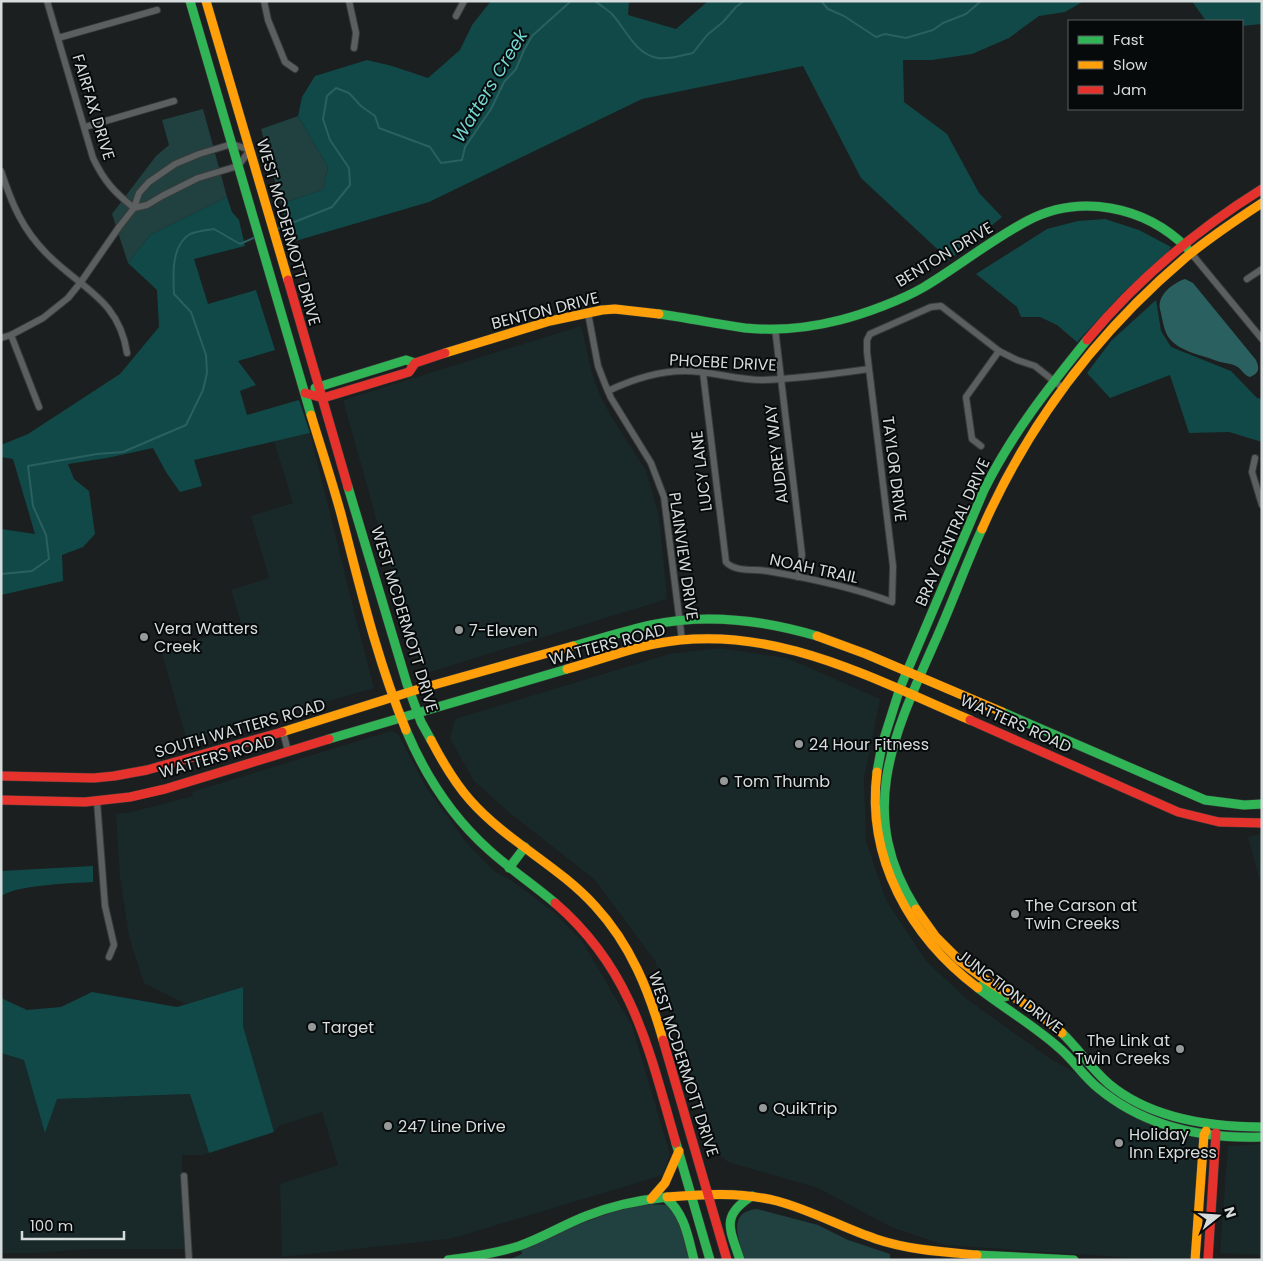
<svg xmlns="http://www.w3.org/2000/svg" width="1263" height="1261" font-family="Poppins,sans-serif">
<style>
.built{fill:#192828}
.green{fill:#204140}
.forest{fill:#114948}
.water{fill:#2a605f}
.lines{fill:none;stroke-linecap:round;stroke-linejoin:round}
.stream{stroke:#2a605f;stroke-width:2}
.street-casing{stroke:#373b3a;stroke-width:8}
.fast-casing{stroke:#373b3a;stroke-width:10}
.slow-casing{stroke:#373b3a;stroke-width:10}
.jam-casing{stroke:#373b3a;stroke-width:10}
.street{stroke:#5c5f5f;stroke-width:6}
.fast{stroke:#30b455;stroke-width:9}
.slow{stroke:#ff9f0a;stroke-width:9}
.jam{stroke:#e5322d;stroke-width:9}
.poi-dot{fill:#959999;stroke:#070a0a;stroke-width:2}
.labels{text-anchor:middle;stroke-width:4;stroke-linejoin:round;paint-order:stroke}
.street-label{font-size:16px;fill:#d6dbdb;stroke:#070a0a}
.poi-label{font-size:16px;fill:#d6dbdb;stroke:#070a0a;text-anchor:start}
.water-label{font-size:18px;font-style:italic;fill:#75d5d2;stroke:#070a0a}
</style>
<rect width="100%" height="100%" fill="#1b1f1f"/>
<g class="built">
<path d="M 581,326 L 592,373 L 600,395 L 611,416 L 646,471 L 659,516 L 667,599 L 430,672 L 415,657 L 343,400 Z"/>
<path d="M 310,433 L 357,623 L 374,688 L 187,741 L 161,650 L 242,626 L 231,590 L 269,578 L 251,516 L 293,503 L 274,441 Z"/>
<path d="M 719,648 L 787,658 L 880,699 L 864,779 L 866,841 L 886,900 L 926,961 L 968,1000 L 1052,1060 L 1199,1139 L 1190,1260 L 1164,1260 L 944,1245 L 891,1227 L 818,1188 L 728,1162 L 713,1149 L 672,1009 L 655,961 L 595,880 L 506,810 L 473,780 L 450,738 L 455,719 L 669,654 Z"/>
<path d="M 390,731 L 398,734 L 426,787 L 466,842 L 495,872 L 511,880 L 554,912 L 582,941 L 632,1026 L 670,1154 L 663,1175 L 460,1236 L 447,1239 L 282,1257 L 280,1184 L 338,1165 L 322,1112 L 279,1126 L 274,1132 L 243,1026 L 243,987 L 186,1004 L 144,983 L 129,937 L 120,876 L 116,814 L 132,812 L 193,796 L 192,792 Z"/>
<path d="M 1262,834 L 1262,888 L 1248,837 Z"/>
<path d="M 1,1053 L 24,1060 L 56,1099 L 191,1094 L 209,1153 L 203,1155 L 182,1155 L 184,1249 L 90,1249 L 34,1253 L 1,1253 Z"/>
<path d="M 1262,1144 L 1262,1255 L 1220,1253 L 1228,1146 Z"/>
</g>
<g class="green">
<path d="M 203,109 L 227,197 L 150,235 L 128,263 L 112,214 L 156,156 L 169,145 L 162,120 Z"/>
<path d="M 298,116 L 328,167 L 324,189 L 281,204 L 261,129 Z"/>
<path d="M 645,1204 L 670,1205 L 678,1212 L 690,1260 L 508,1260 L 522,1254 L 521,1249 C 562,1231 601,1213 645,1204 Z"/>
<path d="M 757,1209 L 818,1225 L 848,1240 L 890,1254 L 890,1260 L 745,1260 C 739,1241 726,1212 757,1209 Z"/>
</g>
<g class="forest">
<path d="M 491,1 L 629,1 L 628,15 L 676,29 L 708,1 L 1084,1 L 1065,12 L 1039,16 L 1009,38 L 972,54 L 932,60 L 903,60 L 904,102 L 947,134 L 979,193 L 1002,217 L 949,260 L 861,178 L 803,66 L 642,99 L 429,202 L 292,242 L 281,204 L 324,189 L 328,167 L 298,116 L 302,97 L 315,76 L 367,60 L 392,66 L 428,78 L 460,50 L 472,25 Z"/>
<path d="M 1192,1 L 1262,1 L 1262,24 L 1242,26 L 1242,21 L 1206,21 Z"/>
<path d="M 227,197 L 232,212 L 239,220 L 245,246 L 194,259 L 208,304 L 256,290 L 275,350 L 238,361 L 256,385 L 240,391 L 247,415 L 299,400 L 310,433 L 194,460 L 202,486 L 180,492 L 166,472 L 153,448 L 107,458 L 68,464 L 74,479 L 89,491 L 95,534 L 83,547 L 62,555 L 63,581 L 1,595 L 1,529 L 35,534 L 13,459 L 1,457 L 1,445 L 28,434 L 120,374 L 159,327 L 157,290 L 128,263 L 150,235 Z"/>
<path d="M 1105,219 L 1139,230 L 1171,247 L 1168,253 L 1133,285 L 1125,291 L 1077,342 L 1057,325 L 1040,317 L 1021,317 L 1017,307 L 976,274 L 1047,229 L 1078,221 Z"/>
<path d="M 1156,300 L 1161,331 L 1171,347 L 1231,371 L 1257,398 L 1262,399 L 1262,442 L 1229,432 L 1189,433 L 1170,375 L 1110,398 L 1087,373 L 1111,341 Z"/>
<path d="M 93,866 L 93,882 C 75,883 11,885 1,897 L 1,871 Z"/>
<path d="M 243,987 L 243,1026 L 274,1132 L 209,1153 L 190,1094 L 57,1099 L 45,1133 L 24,1060 L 1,1053 L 1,998 L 27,1010 L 61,1007 L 92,992 L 177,1007 Z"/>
</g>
<path class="water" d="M 1185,279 L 1193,283 L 1256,360 C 1260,369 1259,373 1250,377 C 1244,376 1242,369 1236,366 C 1230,363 1223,363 1217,361 C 1202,355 1180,352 1169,338 C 1164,332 1162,317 1160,309 C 1157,295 1173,283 1185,279 Z"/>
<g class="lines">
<g class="stream">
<path d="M 595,1 C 600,5 606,9 611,13 C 625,27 634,54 658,58 C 669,60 683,55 693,53 L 707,35 L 723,22 L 736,7 L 744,1"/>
<path d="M 821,1 L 828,9 L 844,16 L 876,37 L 885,34 L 906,38 L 933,30 L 943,23 L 966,14 L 981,1"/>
<path d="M 277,229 L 332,207 L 350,185 L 349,168 L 330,140 L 323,119 L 327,96 L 336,88 L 349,93 L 361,106 L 375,116 L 379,128 L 430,147 L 441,163 L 462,160 L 465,147 L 491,109 L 504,82 L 516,69 L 524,50 L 532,36 L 571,1"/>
<path d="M 1,574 L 32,571 L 49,559 L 46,535 L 33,506 L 28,466 L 97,454 L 123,452 L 186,425 L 203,390 L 207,373 L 206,355 L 191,312 L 174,294 C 173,276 171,245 190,234 C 197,231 207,230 214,229 L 240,244 L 256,237"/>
</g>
<defs>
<g id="street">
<path d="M 47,1 L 93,158 C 104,181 114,192 134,208"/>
<path d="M 264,1 L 268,20 L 285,62 L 295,69"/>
<path d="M 349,1 L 356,33 L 354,48"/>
<path d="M 456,16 L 464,1"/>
<path d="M 58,38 L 157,10"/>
<path d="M 85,127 L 174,101"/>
<path d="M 1,171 C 12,204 22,229 47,254 C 80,288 119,299 127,353"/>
<path d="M 1191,253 L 1262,339"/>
<path d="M 1247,279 L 1262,269"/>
<path d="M 588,313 L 598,366 L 605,384 L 611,398 L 651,463 L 664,497 L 682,640"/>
<path d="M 775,328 L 802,555 L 798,577"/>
<path d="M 11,335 L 39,407"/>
<path d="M 1,338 L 11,335 L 43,318 L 68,298 L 81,282 L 119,227 L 134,208 L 139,193 L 149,182 L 175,164 L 199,154 L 232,144 L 250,150 L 238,166 L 198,178 L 162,196 L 147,205 L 134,208"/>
<path d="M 703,373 L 726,562 C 734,572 755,569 767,571 C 809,578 852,587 892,602 L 893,566 L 867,352 L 867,340 L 870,334 L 931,307 L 941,306 L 999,351 L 1017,360 L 1035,366 L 1064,389"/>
<path d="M 608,391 C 633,379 658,371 685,371 C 711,371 736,380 762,380 C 798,379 833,374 869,369"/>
<path d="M 981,446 L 972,439 L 966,397 L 999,351"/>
<path d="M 1255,458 L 1252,472 L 1262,505"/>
<path d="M 283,732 L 288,751"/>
<path d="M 97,801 L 105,906 L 114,945 L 109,957"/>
<path d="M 184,1176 L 189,1260"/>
</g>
<g id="fast">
<path d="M 190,1 L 311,415"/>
<path d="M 659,314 C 688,318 717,324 745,328 C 776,331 809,328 840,320 C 864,314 902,300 924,287 C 959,266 991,240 1027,221 C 1080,193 1145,206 1187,248"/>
<path d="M 315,388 L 406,360 L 415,363"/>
<path d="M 348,487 L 407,684 L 421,722 L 431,740"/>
<path d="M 573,646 C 599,639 625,631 651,625 C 706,613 763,620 817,636"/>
<path d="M 1002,712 L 1205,800 L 1244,805 L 1262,804"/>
<path d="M 406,730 C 425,775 453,818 489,850 C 510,869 534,885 555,903"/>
<path d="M 329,739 L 567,669"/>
<path d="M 877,772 L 882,745 L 900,688 L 984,490 C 1011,435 1049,387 1087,340"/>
<path d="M 509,868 L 525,847"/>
<path d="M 916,909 C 854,812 895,732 937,637 C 953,601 966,564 982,529"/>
<path d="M 981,986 L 1004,997 L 1012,995"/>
<path d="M 978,988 C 1004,1008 1033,1025 1058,1047 C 1073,1059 1083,1076 1098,1088 C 1145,1127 1202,1139 1262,1137"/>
<path d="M 1062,1033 C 1079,1049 1091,1069 1109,1084 C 1150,1118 1210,1127 1262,1127"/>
<path d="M 676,1143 L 710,1260"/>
<path d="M 666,1198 C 685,1214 688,1237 694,1260"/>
<path d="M 977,1255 L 1074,1260"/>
<path d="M 448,1260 C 472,1257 496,1253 519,1246 C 542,1238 563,1225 586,1216 C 611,1206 639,1200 667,1197"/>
<path d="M 740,1260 C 730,1229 720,1216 752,1196"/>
</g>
<g id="slow">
<path d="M 206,1 L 288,280"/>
<path d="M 445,353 L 550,321 L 602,310 L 615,309 L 659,314"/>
<path d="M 311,415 C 321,448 332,481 341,514 C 360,587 377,660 406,730"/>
<path d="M 982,529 C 1028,424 1098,332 1185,258 C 1209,238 1236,220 1262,203"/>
<path d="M 817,636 L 866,654 L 1002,712"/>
<path d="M 567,669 C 596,661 625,650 654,644 C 768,621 869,677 970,720"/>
<path d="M 282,732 L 419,689 L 573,646"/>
<path d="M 431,740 C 442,761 454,782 470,800 C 506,841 559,866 595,906 C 631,945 649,991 663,1040"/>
<path d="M 877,772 C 866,858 910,937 978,988"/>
<path d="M 916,909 L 936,937 L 960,961 L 980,976 L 1034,1010 L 1062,1033"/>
<path d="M 667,1197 C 703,1194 741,1192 777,1201 C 811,1210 843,1228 876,1239 C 909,1250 943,1252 977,1255"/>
<path d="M 651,1199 L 665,1183 L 679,1151"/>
<path d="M 1195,1260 L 1204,1135 L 1206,1131"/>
</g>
<g id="jam">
<path d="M 288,280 L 348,487"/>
<path d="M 1087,340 C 1137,280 1196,230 1262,189"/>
<path d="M 305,393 L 323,398 L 409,372 L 415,363 L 445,353"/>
<path d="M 970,720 L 1178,812 L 1219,822 L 1262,823"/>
<path d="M 1,776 L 94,778 L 114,776 L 147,770 L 282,732"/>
<path d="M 1,800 L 85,802 L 130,797 L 165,789 L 329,739"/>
<path d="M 555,903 C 633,970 649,1050 676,1143"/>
<path d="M 663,1040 L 727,1260"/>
<path d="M 1208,1260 L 1216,1133"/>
</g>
</defs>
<use href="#street" class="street-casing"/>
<use href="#fast" class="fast-casing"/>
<use href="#slow" class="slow-casing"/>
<use href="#jam" class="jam-casing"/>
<use href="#street" class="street"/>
<use href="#fast" class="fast"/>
<use href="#slow" class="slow"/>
<use href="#jam" class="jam"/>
</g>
<g class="poi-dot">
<circle cx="459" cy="630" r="5"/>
<circle cx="144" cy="637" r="5"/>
<circle cx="799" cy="744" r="5"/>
<circle cx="724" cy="781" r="5"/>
<circle cx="1015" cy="914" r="5"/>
<circle cx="312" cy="1027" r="5"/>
<circle cx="1180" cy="1049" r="5"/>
<circle cx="763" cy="1108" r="5"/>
<circle cx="388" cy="1126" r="5"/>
<circle cx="1119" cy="1143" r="5"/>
</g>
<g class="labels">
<g class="street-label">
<text transform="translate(94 107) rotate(73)" y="6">FAIRFAX DRIVE</text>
<text transform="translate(289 232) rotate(74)" y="6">WEST MCDERMOTT DRIVE</text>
<text transform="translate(944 254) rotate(-31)" y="6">BENTON DRIVE</text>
<text transform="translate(545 310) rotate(-14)" y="6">BENTON DRIVE</text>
<text transform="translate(723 362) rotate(3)" y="6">PHOEBE DRIVE</text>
<text transform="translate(776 454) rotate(-97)" y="6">AUDREY WAY</text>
<text transform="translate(895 469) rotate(83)" y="6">TAYLOR DRIVE</text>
<text transform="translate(701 471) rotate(-97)" y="6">LUCY LANE</text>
<text transform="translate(952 532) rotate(-66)" y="6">BRAY CENTRAL DRIVE</text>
<text transform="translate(684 556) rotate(82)" y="6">PLAINVIEW DRIVE</text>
<text transform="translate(814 568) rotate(12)" y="6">NOAH TRAIL</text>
<text transform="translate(405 619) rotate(73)" y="6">WEST MCDERMOTT DRIVE</text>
<text transform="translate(607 644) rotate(-15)" y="6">WATTERS ROAD</text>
<text transform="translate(1016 723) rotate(24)" y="6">WATTERS ROAD</text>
<text transform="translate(240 728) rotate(-16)" y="6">SOUTH WATTERS ROAD</text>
<text transform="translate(217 756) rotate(-16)" y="6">WATTERS ROAD</text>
<text transform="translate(1010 991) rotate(37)" y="6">JUNCTION DRIVE</text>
<text transform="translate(684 1064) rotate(72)" y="6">WEST MCDERMOTT DRIVE</text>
</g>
<g class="poi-label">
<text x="154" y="634">Vera Watters<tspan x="154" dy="18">Creek</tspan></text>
<text x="469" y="636">7-Eleven</text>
<text x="809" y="750">24 Hour Fitness</text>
<text x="734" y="787">Tom Thumb</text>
<text x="1025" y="911">The Carson at<tspan x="1025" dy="18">Twin Creeks</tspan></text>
<text x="322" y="1033">Target</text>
<text x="1170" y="1046" text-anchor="end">The Link at<tspan x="1170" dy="18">Twin Creeks</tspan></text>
<text x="773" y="1114">QuikTrip</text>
<text x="398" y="1132">247 Line Drive</text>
<text x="1129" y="1140">Holiday<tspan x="1129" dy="18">Inn Express</tspan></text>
</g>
<g class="water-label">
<text transform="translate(490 86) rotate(-59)" y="6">Watters Creek</text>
</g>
</g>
<rect width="1263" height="1261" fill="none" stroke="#d6dbdb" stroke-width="5"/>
<rect x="1068" y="20" width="175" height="90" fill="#070a0a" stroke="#5a5e5e"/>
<rect x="1078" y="36" width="25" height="8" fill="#30b455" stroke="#5a5e5e"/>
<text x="1113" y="45" font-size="15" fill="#d6dbdb">Fast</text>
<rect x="1078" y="61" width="25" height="8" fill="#ff9f0a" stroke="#5a5e5e"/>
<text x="1113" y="70" font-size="15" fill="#d6dbdb">Slow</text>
<rect x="1078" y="86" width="25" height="8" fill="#e5322d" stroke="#5a5e5e"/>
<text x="1113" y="95" font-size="15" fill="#d6dbdb">Jam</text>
<g transform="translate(1218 1216) rotate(73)" stroke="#070a0a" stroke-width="4" paint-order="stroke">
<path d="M0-4L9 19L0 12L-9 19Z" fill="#d6dbdb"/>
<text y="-8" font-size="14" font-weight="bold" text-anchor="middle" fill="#d6dbdb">N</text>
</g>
<path d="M22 1231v8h102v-8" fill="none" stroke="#d6dbdb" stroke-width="2.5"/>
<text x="30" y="1231" font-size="15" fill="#d6dbdb" stroke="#070a0a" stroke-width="4" paint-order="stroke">100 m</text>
</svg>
